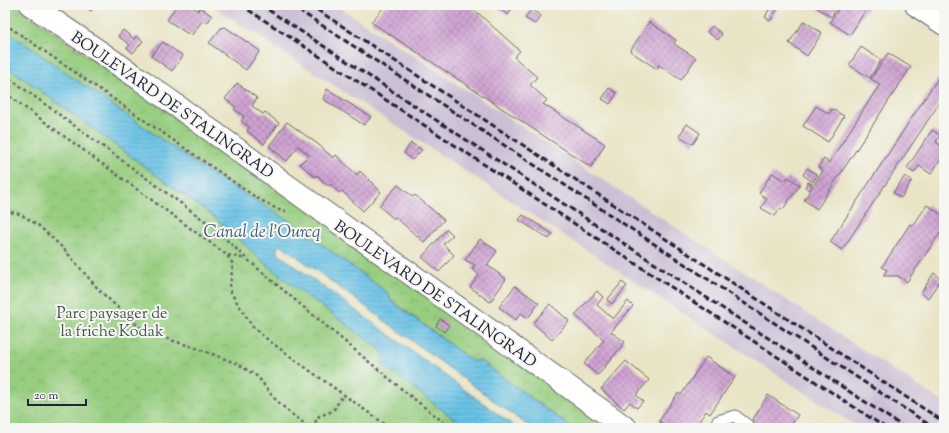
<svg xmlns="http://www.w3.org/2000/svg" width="949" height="433" font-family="'Sorts Mill Goudy',serif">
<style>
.industrial{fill:#ccbfd4}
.park{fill:url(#park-crowns);stroke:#5c785d}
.water{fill:url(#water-rules);stroke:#457290}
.building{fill:url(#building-cross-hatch)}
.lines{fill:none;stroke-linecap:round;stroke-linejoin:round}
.lane-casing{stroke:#68666b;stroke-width:13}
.street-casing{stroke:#68666b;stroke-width:24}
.path{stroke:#68666b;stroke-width:2.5;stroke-dasharray:3 3;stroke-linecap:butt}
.lane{stroke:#fff;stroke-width:11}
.street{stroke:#fff;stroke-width:22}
.rail{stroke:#22223b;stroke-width:3;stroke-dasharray:6 3;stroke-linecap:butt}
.labels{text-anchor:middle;stroke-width:4;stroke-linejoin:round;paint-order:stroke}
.street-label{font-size:16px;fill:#22223b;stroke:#f6f6f2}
.park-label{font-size:16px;fill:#45554f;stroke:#f6f6f2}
.water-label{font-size:17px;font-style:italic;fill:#3a5a77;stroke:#f6f6f2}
</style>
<defs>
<pattern id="park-crowns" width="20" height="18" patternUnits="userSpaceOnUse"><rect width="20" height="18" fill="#96cd7f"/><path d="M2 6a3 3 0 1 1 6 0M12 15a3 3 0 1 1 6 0" fill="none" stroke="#81b06f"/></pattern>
<pattern id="water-rules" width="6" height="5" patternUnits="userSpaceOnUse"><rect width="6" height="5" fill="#68c2e6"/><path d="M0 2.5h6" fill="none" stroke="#5aa6c6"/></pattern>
<pattern id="building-cross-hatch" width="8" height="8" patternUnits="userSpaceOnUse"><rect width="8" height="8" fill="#cfa2d2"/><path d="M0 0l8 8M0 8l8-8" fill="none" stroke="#a884ac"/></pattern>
</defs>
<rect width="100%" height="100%" fill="#f6f6f2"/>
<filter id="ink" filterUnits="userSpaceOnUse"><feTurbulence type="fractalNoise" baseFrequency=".025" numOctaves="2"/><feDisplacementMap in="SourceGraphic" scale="8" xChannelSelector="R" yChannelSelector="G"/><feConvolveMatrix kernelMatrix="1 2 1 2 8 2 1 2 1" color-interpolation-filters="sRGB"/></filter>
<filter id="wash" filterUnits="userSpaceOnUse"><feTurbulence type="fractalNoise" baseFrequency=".012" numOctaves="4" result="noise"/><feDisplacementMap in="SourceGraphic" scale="16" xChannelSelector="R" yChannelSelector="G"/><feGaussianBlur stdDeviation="0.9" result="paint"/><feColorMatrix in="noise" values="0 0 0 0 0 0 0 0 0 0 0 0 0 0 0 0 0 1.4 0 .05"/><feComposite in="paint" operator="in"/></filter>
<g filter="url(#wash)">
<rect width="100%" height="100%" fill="#e9e4c5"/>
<path class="industrial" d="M 211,5 L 336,5 L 944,403 L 944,428 L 859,428 Z"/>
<g class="park">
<path d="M 5,5 L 15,5 L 133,88 L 304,206 L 613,428 L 572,428 L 479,360 L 472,361 L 390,299 L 389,294 L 296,225 L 208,172 L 5,30 Z"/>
<path d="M 5,65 L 217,219 L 260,259 L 292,285 L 380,349 L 384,356 L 383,364 L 466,428 L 5,428 Z"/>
</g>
<path class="water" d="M 5,30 L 208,172 L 296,225 L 389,294 L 390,300 L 472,361 L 479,360 L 572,428 L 531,428 L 283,246 L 279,246 L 277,248 L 277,253 L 517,428 L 466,428 L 382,364 L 384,356 L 380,349 L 292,285 L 260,259 L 217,219 L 5,65 Z"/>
<g id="blocks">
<g class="building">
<path d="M 83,5 L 96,5 L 91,11 Z"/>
<path d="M 139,5 L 153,5 L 150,9 L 147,7 L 145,9 Z"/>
<path d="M 177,5 L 190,5 L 198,11 L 200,7 L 212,16 L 207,23 L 203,20 L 191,36 L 167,20 Z"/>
<path d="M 386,5 L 469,5 L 520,51 L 514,57 L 537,77 L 530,85 L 547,100 L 543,104 L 605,144 L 591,167 L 371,22 Z"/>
<path d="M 501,5 L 514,5 L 508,15 L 499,9 Z"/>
<path d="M 761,5 L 780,5 L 770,21 L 765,17 L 769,10 Z"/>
<path d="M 813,5 L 839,5 L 831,17 Z"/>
<path d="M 841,5 L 869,5 L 850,35 L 830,22 Z"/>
<path d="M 531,9 L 541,16 L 535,24 L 525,18 Z"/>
<path d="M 804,21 L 822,33 L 807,56 L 789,43 Z"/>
<path d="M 649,22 L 676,40 L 674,44 L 696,58 L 681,80 L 659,65 L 657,69 L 630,51 Z"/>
<path d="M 712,26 L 722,34 L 718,40 L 707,32 Z"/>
<path d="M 225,27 L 260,51 L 246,70 L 209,43 L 221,28 Z"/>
<path d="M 123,30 L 134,39 L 136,36 L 143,41 L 133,53 L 127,48 L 130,45 L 118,36 Z"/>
<path d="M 163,42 L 183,56 L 172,71 L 151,56 Z"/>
<path d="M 861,47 L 881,60 L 870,78 L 849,65 Z"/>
<path d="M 888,53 L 911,67 L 817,209 L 804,200 L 823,171 L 818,167 L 824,159 L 829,163 L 880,84 L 871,79 Z"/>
<path d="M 944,69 L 944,96 L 842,250 L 830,242 Z"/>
<path d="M 237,83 L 257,98 L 252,106 L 263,114 L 265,112 L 279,123 L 264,144 L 247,131 L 249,127 L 241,121 L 244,116 L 234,109 L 236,107 L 225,99 Z"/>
<path d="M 609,88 L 617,93 L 610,104 L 602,99 Z"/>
<path d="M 327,89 L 355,107 L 371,117 L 364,125 L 323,99 Z"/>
<path d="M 816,106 L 829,114 L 832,109 L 844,116 L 828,142 L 803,126 Z"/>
<path d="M 287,122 L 319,145 L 333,158 L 336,155 L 357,175 L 360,171 L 381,192 L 363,211 L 342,191 L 339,193 L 330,184 L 328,186 L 317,175 L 315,177 L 300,164 L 309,155 L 298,146 L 287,161 L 269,146 Z"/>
<path d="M 687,124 L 700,133 L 693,144 L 679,136 Z"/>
<path d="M 932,130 L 940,135 L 936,142 L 944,148 L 944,154 L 931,174 L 919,166 L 914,173 L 907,168 Z"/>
<path d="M 411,143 L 422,150 L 412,160 L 404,153 Z"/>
<path d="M 807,168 L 818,175 L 813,182 L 803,175 Z"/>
<path d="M 772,173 L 785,181 L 788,177 L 800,185 L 783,209 L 781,208 L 775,216 L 761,208 L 767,199 L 759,193 Z"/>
<path d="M 905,176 L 912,180 L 901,198 L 893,193 Z"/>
<path d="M 808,182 L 812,184 L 809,190 L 805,187 Z"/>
<path d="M 398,185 L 413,197 L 415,195 L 444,220 L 424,242 L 395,217 L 394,219 L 379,206 Z"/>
<path d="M 927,205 L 944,216 L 944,227 L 907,282 L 898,276 L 883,276 L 887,270 L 882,267 L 910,224 L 913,226 Z"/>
<path d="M 523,215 L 553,234 L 549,239 L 519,220 Z"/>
<path d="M 447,229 L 453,235 L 443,244 L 454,255 L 439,272 L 422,257 Z"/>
<path d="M 480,239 L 497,251 L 487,265 L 506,279 L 490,302 L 470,287 L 479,275 L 472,269 L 475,265 L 465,260 Z"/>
<path d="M 934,273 L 941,279 L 928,298 L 921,293 Z"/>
<path d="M 622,282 L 627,286 L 612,304 L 607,300 Z"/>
<path d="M 515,286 L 539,303 L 528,318 L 521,313 L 516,320 L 499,307 Z"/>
<path d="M 597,291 L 603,297 L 597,305 L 613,319 L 628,301 L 633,306 L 611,332 L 625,342 L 598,375 L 584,364 L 604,340 L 575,315 Z"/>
<path d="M 550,304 L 569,321 L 552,340 L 533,323 Z"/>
<path d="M 440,319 L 449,325 L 444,332 L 436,326 Z"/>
<path d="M 706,357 L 735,377 L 710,414 L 706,411 L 695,428 L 659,428 L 662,423 L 659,421 L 678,393 L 681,395 Z"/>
<path d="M 626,361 L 649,380 L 636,395 L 643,401 L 637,408 L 630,402 L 624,409 L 601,389 Z"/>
<path d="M 768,395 L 798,415 L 789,428 L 757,428 L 750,424 Z"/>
</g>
</g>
</g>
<g filter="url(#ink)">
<use href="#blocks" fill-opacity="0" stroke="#68666b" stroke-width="1"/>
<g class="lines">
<defs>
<path id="lane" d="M 713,428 L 718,421 L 735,416 L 751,428"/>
<g id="street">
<path d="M 31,5 L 141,80 L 310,202 L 626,428"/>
<path d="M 916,5 L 944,24"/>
</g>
</defs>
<use href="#lane" class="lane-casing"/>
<use href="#street" class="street-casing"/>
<g class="path">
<path d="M 5,24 L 257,198 L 279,210 L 286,211"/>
<path d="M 5,75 L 212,226 L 248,260 L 282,289 L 404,391 L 451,428"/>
<path d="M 5,93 L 227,255 L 233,264 L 230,286 L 231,293 L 253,327 L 263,336 L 291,357 L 390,428"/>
<path d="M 5,211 L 20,214 L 38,225 L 63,248 L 99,290 L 139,327 L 158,336 L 199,349 L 238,364 L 258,377 L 273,397 L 289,412 L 310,428"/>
<path d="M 228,255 L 246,259"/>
<path d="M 312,428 L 319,416 L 333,411 L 343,395"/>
</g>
<use href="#lane" class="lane"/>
<use href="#street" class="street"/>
<g class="rail">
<path d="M 241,5 L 886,428"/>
<path d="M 261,5 L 905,428"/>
<path d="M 291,5 L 934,428"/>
<path d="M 310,5 L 944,422"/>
</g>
</g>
</g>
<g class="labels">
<g class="street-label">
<text transform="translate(173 104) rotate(35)" y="6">BOULEVARD DE STALINGRAD</text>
<text transform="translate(436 293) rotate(35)" y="6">BOULEVARD DE STALINGRAD</text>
</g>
<g class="park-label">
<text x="112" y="318">Parc paysager de<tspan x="112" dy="18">la friche Kodak</tspan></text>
</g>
<g class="water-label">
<text x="262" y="237">Canal de l'Ourcq</text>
</g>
</g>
<rect width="949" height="433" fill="none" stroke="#f6f6f2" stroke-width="20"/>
<path d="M28 399v6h58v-6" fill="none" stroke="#22223b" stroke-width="2"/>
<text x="34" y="399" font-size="12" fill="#22223b" stroke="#f6f6f2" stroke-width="3" paint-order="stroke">20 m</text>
</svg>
